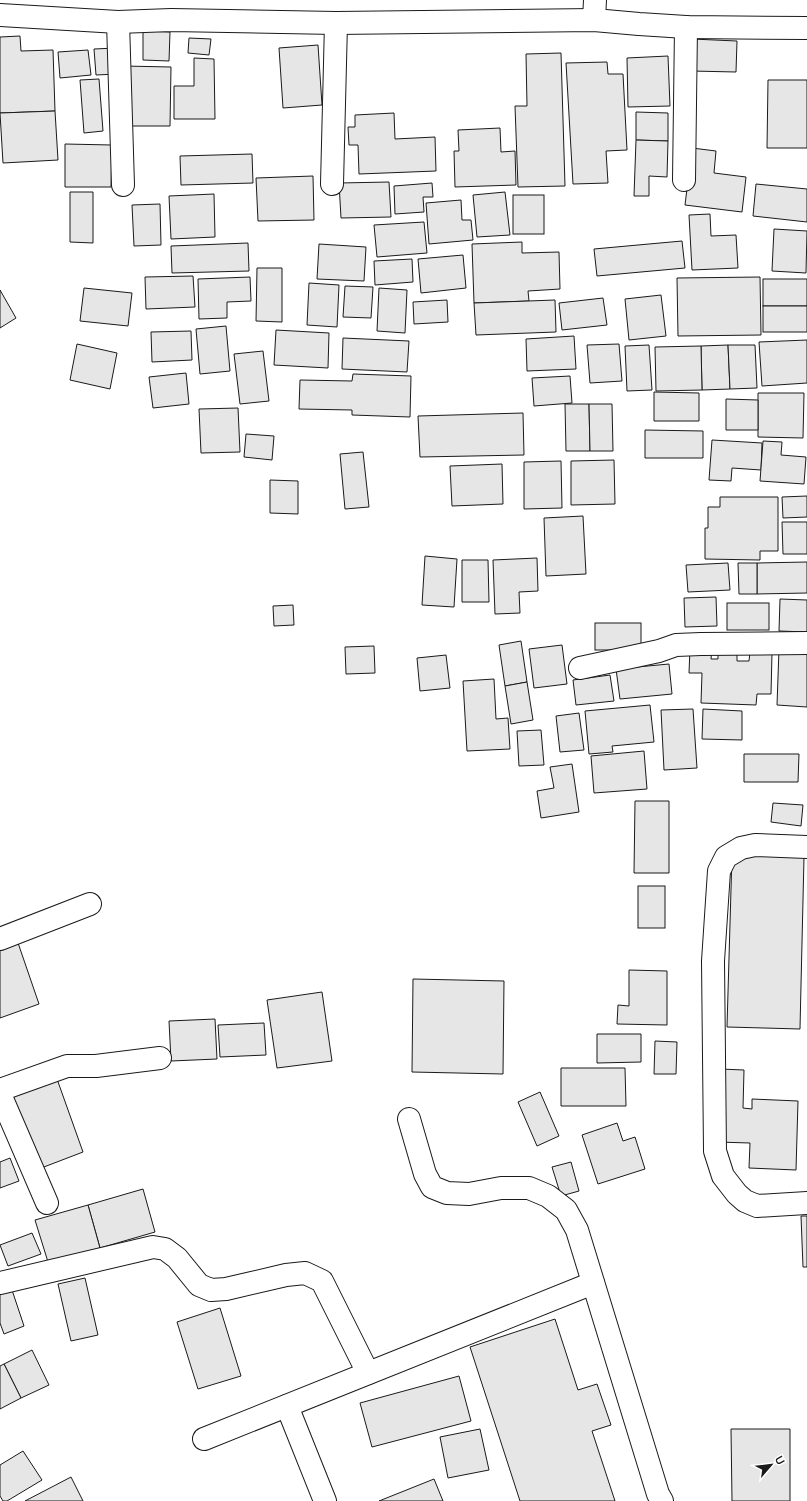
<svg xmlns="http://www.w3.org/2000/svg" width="807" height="1501" font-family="Mulish,sans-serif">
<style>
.building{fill:#e6e6e6;stroke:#1a1a1a}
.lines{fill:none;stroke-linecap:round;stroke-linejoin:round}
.street-casing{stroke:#1a1a1a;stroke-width:24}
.street{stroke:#fff;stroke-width:22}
</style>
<rect width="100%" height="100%" fill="#fff"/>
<g class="building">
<path d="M 143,31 L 170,32 L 169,61 L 143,60 Z"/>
<path d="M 20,36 L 21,51 L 53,50 L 55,111 L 0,113 L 0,37 Z"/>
<path d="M 189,38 L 211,39 L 209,55 L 188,53 Z"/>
<path d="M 692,39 L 737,41 L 736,72 L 691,71 Z"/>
<path d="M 318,45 L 322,105 L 283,108 L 279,48 Z"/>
<path d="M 116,48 L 117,74 L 96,75 L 94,49 Z"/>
<path d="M 88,50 L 91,75 L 60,78 L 58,52 Z"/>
<path d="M 561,53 L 565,186 L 518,187 L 515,106 L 527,106 L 526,54 Z"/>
<path d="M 668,56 L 670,106 L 628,107 L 627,58 Z"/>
<path d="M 194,58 L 214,59 L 215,119 L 174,119 L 174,86 L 194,86 Z"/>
<path d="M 607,62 L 608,74 L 623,74 L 627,150 L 606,151 L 608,183 L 573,184 L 566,63 Z"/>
<path d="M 123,66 L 171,67 L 170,126 L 123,126 Z"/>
<path d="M 99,79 L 103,131 L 84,133 L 80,80 Z"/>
<path d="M 768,80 L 807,80 L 807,148 L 767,148 Z"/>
<path d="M 55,111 L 58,160 L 3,163 L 0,113 Z"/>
<path d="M 636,112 L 668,113 L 668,141 L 636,140 Z"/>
<path d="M 394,113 L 395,139 L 435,137 L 436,171 L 359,174 L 358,145 L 349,145 L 348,127 L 355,127 L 355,115 Z"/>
<path d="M 500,128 L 501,152 L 515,151 L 516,185 L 455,187 L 454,151 L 459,151 L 458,130 Z"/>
<path d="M 636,140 L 668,141 L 667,177 L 649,176 L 649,196 L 634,196 Z"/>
<path d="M 65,144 L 112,145 L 111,187 L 65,187 Z"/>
<path d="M 692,148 L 716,151 L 714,173 L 746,177 L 742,212 L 685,205 Z"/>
<path d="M 252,154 L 253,183 L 181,185 L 180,156 Z"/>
<path d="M 313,176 L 314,220 L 258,221 L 256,178 Z"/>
<path d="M 389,182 L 391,217 L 341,218 L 339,183 Z"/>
<path d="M 432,183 L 433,197 L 423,197 L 424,212 L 395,214 L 394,186 Z"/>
<path d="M 756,184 L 807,189 L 807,222 L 753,216 Z"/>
<path d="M 70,192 L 93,192 L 93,243 L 70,242 Z"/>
<path d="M 505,192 L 510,235 L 477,237 L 473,195 Z"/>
<path d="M 214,194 L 215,237 L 171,239 L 169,196 Z"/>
<rect x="513" y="195" width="31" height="39"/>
<path d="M 461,200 L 462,220 L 471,220 L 473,240 L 429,244 L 426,203 Z"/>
<path d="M 160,204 L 161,245 L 134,246 L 132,205 Z"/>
<path d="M 710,214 L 711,236 L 736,235 L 738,268 L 692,270 L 689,215 Z"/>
<path d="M 424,222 L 427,253 L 377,257 L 374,225 Z"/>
<path d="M 774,229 L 807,231 L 806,273 L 772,271 Z"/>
<path d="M 682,241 L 685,268 L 597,276 L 594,249 Z"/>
<path d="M 522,242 L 522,253 L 559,252 L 560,289 L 528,291 L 529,301 L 474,303 L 472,244 Z"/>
<path d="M 248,243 L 249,271 L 172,273 L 171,246 Z"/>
<path d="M 319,244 L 366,247 L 364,281 L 317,279 Z"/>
<path d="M 463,255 L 466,288 L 421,293 L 418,259 Z"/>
<path d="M 412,259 L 413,282 L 375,285 L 374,261 Z"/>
<path d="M 257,268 L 282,268 L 282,322 L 256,321 Z"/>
<path d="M 193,276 L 195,307 L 146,309 L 145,277 Z"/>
<path d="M 250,277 L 251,301 L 227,302 L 227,318 L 199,319 L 198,279 Z"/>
<path d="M 760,277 L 761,335 L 678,336 L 677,278 Z"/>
<rect x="763" y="279" width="44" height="27"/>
<path d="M 309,283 L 339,285 L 337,327 L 307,325 Z"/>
<path d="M 345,286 L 373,287 L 371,318 L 343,317 Z"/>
<path d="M 84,288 L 132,293 L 128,326 L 80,321 Z"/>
<path d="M 379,288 L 407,290 L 405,333 L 377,331 Z"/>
<path d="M 0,290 L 16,318 L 0,328 Z"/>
<path d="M 661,295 L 666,336 L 629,340 L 625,299 Z"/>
<path d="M 603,298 L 607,325 L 562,330 L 559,303 Z"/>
<path d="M 447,300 L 448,322 L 414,324 L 413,302 Z"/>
<path d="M 555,300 L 556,332 L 476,335 L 474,303 Z"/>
<rect x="763" y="306" width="44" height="26"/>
<path d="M 226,326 L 230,371 L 200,374 L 196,329 Z"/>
<path d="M 276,330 L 329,333 L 328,368 L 274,365 Z"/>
<path d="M 191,331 L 192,360 L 152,362 L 151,332 Z"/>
<path d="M 574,336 L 576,369 L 527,371 L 526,339 Z"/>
<path d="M 343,338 L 409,341 L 407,372 L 342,369 Z"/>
<path d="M 807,340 L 807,383 L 762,386 L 759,342 Z"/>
<path d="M 77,344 L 117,353 L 110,389 L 70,380 Z"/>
<path d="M 619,344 L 622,381 L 590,383 L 587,345 Z"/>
<path d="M 649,345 L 652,390 L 627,391 L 625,346 Z"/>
<path d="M 728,345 L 730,389 L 702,390 L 701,346 Z"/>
<path d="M 728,345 L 755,345 L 757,388 L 730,389 Z"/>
<path d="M 701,346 L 702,390 L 656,391 L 655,347 Z"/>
<path d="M 263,351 L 269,401 L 240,404 L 234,354 Z"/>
<path d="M 186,373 L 189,404 L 153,408 L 149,377 Z"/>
<path d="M 353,374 L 411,376 L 410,417 L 352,415 L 352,410 L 299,409 L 300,380 L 352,381 Z"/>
<path d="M 570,376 L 572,403 L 534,406 L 532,378 Z"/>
<path d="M 654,392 L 699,393 L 699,421 L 654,421 Z"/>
<path d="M 758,393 L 804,393 L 803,438 L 758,437 Z"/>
<path d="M 726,399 L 758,400 L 758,430 L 726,430 Z"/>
<path d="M 565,404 L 589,404 L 590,451 L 566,451 Z"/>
<path d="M 589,404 L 612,404 L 613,451 L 590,451 Z"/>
<path d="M 238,408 L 240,452 L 201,453 L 199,409 Z"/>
<path d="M 523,413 L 524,455 L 420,457 L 418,416 Z"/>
<path d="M 645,430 L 703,431 L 703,458 L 645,458 Z"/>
<path d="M 246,434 L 274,436 L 272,460 L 244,457 Z"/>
<path d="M 712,440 L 762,443 L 761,470 L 732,468 L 731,481 L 709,480 Z"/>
<path d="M 763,441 L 782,442 L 781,455 L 806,457 L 804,484 L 760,481 Z"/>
<path d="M 363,452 L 369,507 L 345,509 L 340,454 Z"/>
<path d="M 614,460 L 615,504 L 571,505 L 571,461 Z"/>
<path d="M 561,461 L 562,508 L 524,509 L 524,462 Z"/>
<path d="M 502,464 L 503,504 L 452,506 L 450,466 Z"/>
<path d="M 270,480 L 298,481 L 298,514 L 270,513 Z"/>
<path d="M 807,496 L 807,517 L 783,518 L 782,497 Z"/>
<path d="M 720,497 L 778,497 L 778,551 L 760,551 L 760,560 L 705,559 L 705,528 L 708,528 L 708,507 L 720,507 Z"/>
<path d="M 583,516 L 586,574 L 546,576 L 544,518 Z"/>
<path d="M 782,522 L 807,522 L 807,554 L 783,554 Z"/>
<path d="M 425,556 L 457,559 L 454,607 L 422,605 Z"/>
<path d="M 537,558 L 538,591 L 519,592 L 520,613 L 495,614 L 493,560 Z"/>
<path d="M 462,560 L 488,560 L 489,602 L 462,602 Z"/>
<path d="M 807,562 L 807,593 L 757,594 L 757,563 Z"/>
<path d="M 728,563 L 730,590 L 688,592 L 686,565 Z"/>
<path d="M 738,563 L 757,563 L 757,594 L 739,594 Z"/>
<path d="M 716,597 L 717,626 L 685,627 L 684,598 Z"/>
<path d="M 780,599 L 807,600 L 807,632 L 779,631 Z"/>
<rect x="727" y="603" width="42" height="27"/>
<path d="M 293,605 L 294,625 L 274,626 L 273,606 Z"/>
<rect x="595" y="623" width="46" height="27"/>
<path d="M 521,641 L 527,682 L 505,686 L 499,645 Z"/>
<path d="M 562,645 L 567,684 L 534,688 L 529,649 Z"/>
<path d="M 374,646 L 375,673 L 346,674 L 345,647 Z"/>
<path d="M 690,648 L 712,649 L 711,659 L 718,659 L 718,653 L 737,653 L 737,661 L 749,661 L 750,652 L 772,653 L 771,694 L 757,694 L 756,705 L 701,703 L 702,673 L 689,673 Z"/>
<path d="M 779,649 L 807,651 L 807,707 L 777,705 Z"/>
<path d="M 446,655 L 450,688 L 420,691 L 417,658 Z"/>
<path d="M 669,664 L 672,694 L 620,699 L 616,669 Z"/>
<path d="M 610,675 L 614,701 L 576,705 L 573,680 Z"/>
<path d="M 494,679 L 496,719 L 508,718 L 510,749 L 467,751 L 463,681 Z"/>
<path d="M 527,682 L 533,720 L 511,724 L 505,686 Z"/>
<path d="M 650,705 L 654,742 L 612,746 L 613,752 L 589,754 L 585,711 Z"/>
<path d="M 693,709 L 697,768 L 664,770 L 661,710 Z"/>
<path d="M 703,709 L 742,711 L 742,740 L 702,739 Z"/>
<path d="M 579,713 L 584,750 L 560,752 L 556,716 Z"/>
<path d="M 541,730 L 544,765 L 519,766 L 517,731 Z"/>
<path d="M 644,751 L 647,789 L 594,793 L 591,756 Z"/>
<path d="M 744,754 L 799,754 L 798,782 L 744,782 Z"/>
<path d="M 572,764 L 579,812 L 541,818 L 537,791 L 554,788 L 550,767 Z"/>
<path d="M 635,801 L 669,801 L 669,873 L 634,873 Z"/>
<path d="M 773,803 L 803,805 L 801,826 L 771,822 Z"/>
<path d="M 732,855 L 804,857 L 800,1029 L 727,1027 Z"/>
<rect x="638" y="886" width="27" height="42"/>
<path d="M 17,940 L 39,1004 L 0,1018 L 0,946 Z"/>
<path d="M 629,970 L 667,971 L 667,1025 L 617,1024 L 618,1005 L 629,1006 Z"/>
<path d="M 413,979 L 504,981 L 503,1074 L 412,1072 Z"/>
<path d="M 322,992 L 332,1061 L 277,1068 L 267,1000 Z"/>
<path d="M 215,1019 L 217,1059 L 171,1061 L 169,1021 Z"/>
<path d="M 264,1023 L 266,1055 L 220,1057 L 218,1025 Z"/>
<path d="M 597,1034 L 641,1034 L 641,1062 L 597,1063 Z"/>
<path d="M 655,1041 L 677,1042 L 676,1074 L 654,1074 Z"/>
<path d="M 561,1068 L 625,1068 L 626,1106 L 561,1106 Z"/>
<path d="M 720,1069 L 744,1070 L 743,1108 L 752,1109 L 752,1099 L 798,1101 L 796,1170 L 749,1168 L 750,1143 L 717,1142 Z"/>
<path d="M 57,1079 L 83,1152 L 36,1170 L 9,1097 Z"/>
<path d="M 540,1092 L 559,1136 L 537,1146 L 518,1102 Z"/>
<path d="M 617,1123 L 623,1141 L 635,1137 L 645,1169 L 598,1184 L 582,1135 Z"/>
<path d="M 10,1158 L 19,1181 L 0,1188 L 0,1162 Z"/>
<path d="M 571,1162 L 579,1191 L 561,1196 L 552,1167 Z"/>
<path d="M 143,1189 L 155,1232 L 100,1248 L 88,1205 Z"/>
<path d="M 88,1205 L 100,1248 L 48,1262 L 35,1220 Z"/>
<path d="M 801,1216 L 807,1216 L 807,1267 L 803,1267 Z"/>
<path d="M 32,1233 L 41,1254 L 8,1266 L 0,1245 Z"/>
<path d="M 85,1278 L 98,1335 L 71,1341 L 58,1284 Z"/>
<path d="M 11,1287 L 24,1326 L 4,1334 L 0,1323 L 0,1291 Z"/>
<path d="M 220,1308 L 241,1376 L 198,1389 L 177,1322 Z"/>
<path d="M 555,1319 L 578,1390 L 597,1384 L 611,1425 L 592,1431 L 615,1501 L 520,1501 L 470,1347 Z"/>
<path d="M 32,1350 L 49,1385 L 21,1398 L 4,1364 Z"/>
<path d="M 4,1364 L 21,1398 L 0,1409 L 0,1366 Z"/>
<path d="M 459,1376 L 471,1421 L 372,1447 L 360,1403 Z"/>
<path d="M 480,1429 L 489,1470 L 448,1478 L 440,1437 Z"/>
<path d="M 731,1429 L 790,1429 L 790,1501 L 732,1501 Z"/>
<path d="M 23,1451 L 42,1480 L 7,1501 L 3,1501 L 0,1496 L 0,1465 Z"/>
<path d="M 71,1477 L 83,1501 L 25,1501 Z"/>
<path d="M 434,1479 L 443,1501 L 379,1501 Z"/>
</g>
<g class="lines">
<defs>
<g id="street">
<path d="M 0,15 L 118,22 L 171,20 L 336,23 L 594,20 L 639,24 L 686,27 L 807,28"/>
<path d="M 594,20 L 595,0"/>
<path d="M 118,22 L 123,185"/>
<path d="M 684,180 L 686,27"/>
<path d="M 332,184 L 336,23"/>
<path d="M 580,668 L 659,651 L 676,645 L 701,644 L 807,643"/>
<path d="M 807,847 L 755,845 L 741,848 L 726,857 L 719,871 L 713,961 L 715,1151 L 723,1176 L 737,1194 L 745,1201 L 757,1206 L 807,1203"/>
<path d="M 0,939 L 90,904"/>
<path d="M 0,1090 L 67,1066 L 96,1066 L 160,1058"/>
<path d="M 0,1094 L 47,1203"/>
<path d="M 409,1119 L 425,1174 L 432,1187 L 447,1193 L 469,1194 L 501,1188 L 529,1188 L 548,1196 L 566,1210 L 577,1230 L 658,1494 L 662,1501"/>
<path d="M 0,1283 L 153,1247 L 165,1249 L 177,1258 L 199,1285 L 211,1290 L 226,1289 L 286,1275 L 305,1273 L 322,1281 L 368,1373"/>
<path d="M 287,1406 L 325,1501"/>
<path d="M 204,1439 L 593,1283"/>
</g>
</defs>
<use href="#street" class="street-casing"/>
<use href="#street" class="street"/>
</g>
<g transform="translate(771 1465) rotate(62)" stroke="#ffffff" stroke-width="3" paint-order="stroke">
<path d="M0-3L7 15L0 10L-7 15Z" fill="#1a1a1a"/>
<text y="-6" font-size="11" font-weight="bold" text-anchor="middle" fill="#1a1a1a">U</text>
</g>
</svg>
